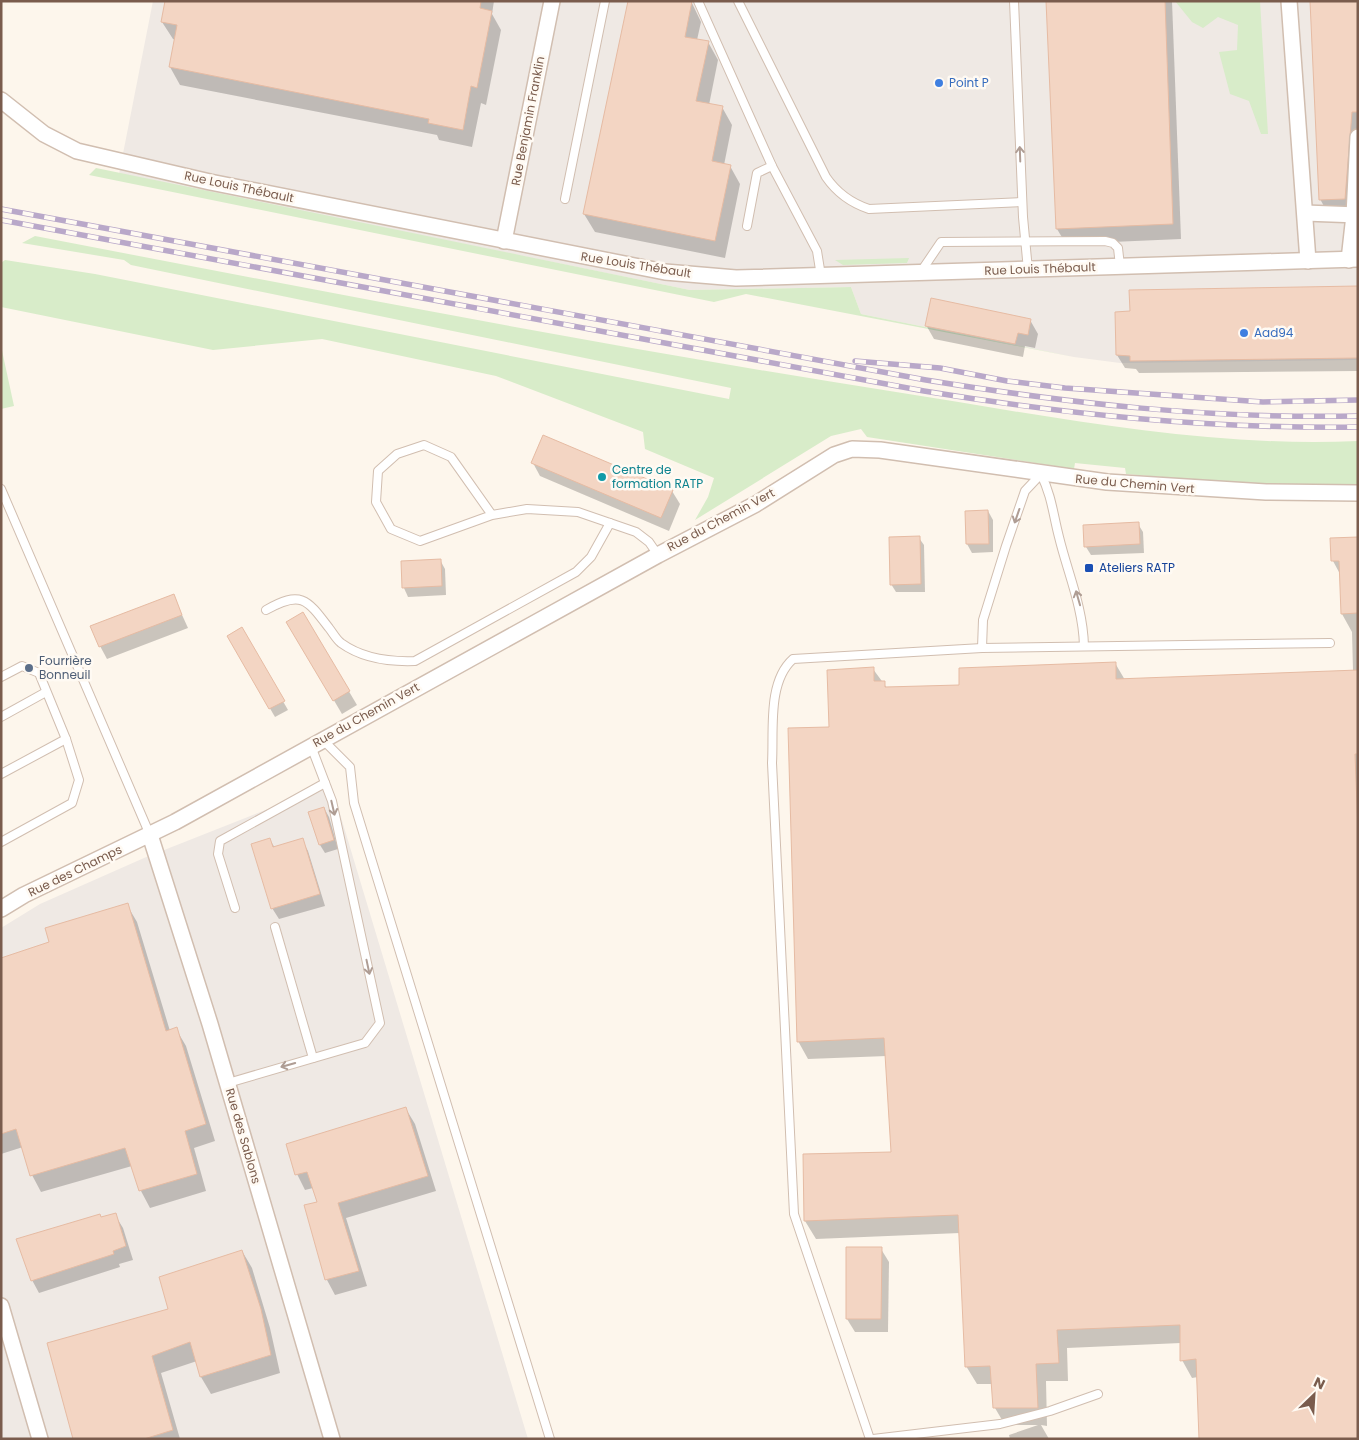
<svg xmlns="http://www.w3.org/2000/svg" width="1359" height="1440" font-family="Poppins,sans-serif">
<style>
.industrial{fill:#efe9e4}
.green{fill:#d8ecc9}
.shadow{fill:#0003}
.building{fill:#f3d5c3;stroke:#e6bba3}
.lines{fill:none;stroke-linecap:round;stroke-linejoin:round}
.service-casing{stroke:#d1beb0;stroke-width:10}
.minor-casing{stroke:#d1beb0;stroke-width:18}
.service{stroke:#fff;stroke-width:8}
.minor{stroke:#fff;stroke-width:15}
.rail-casing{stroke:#b9a8c9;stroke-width:5.5}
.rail{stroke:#fffaf3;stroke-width:4;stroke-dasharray:11;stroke-linecap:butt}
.oneway{stroke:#af9d94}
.shop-dot{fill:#3f7fe0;stroke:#fffaf3;stroke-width:2}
.culture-dot{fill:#0f9aa8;stroke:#fffaf3;stroke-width:2}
.transit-dot{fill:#1a4fb4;stroke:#fffaf3;stroke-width:2}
.service-dot{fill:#5c6f8a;stroke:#fffaf3;stroke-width:2}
.labels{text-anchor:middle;stroke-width:5;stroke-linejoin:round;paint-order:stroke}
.shop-label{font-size:12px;fill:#366cbe;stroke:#fffaf3;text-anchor:start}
.street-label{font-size:12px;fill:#7a5c4d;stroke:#fffaf3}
.culture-label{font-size:12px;fill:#0d838f;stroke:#fffaf3;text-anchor:start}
.transit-label{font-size:12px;fill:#164399;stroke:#fffaf3;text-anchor:start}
.service-label{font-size:12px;fill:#4e5e75;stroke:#fffaf3;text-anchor:start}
</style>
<rect width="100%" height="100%" fill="#fdf6ec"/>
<g class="industrial">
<path d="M 153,1 L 1358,1 L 1358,360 L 1120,363 L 1074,357 L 861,314 L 851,287 L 690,290 L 119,174 Z"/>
<path d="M 331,784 L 528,1439 L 1,1439 L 1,928 L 40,904 L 144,858 Z"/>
</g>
<g class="green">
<path d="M 1175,1 L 1260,1 L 1268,134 L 1261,134 L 1249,101 L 1230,94 L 1219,52 L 1237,50 L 1238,25 L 1218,17 L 1203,28 L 1192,22 Z"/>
<path d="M 96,168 L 690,290 L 851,287 L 861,314 L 1074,357 L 746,294 L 714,302 L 89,175 Z"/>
<path d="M 35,236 C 321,291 608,347 896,392 C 1049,416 1203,448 1358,441 L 1358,484 C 1281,489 1203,480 1126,474 L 1125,468 L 1075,463 L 1074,469 L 867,437 L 861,429 L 831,436 L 695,520 L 708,497 L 714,478 L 645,449 L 643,432 L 496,376 L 322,339 L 213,350 L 1,307 L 1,263 L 5,260 L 95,274 L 729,399 L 731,388 L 131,265 L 124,260 L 22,243 Z"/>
<path d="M 909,258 L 907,263 L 843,265 L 835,260 Z"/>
<path d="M 1,346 L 14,406 L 1,409 Z"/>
</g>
<g class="shadow">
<path d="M 167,1 L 494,1 L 492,14 L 501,30 L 486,105 L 481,103 L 472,147 L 439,140 L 437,135 L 180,85 L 170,67 L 176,40 L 173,39 L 162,22 Z"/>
<path d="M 691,1 L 701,22 L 697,40 L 708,42 L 718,60 L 709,105 L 722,107 L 732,125 L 724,165 L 730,166 L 740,184 L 725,258 L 595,232 L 584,214 Z"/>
<path d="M 1047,1 L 1172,1 L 1181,239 L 1066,244 L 1057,229 Z"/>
<path d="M 1358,1 L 1358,181 L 1355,216 L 1330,217 L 1320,199 Z"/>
<path d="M 1358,287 L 1358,371 L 1139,373 L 1136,369 L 1125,368 L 1117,355 Z"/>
<path d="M 1030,320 L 1038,334 L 1035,348 L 1025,346 L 1023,357 L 934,339 L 926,325 Z"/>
<path d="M 533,463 L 672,491 L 680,504 L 669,531 L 540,476 Z"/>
<path d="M 988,511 L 993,520 L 993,552 L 972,553 L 967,544 L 966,512 Z"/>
<path d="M 1138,524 L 1143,532 L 1144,553 L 1091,555 L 1086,547 Z"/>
<path d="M 919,538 L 924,545 L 925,592 L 896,592 L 891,584 Z"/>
<path d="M 1358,539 L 1358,1439 L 1198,1377 L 1192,1378 L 1182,1360 L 1181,1343 L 1067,1348 L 1068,1381 L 1046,1381 L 1047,1426 L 1041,1425 L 1049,1439 L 1010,1439 L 1009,1435 L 1038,1425 L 1005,1425 L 995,1408 L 993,1384 L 977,1384 L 966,1366 L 960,1233 L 816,1239 L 805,1221 L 804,1156 L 892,1153 L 887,1056 L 808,1059 L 798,1041 L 831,728 L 873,669 L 887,688 L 960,686 L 1115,663 L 1125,680 L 1353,671 L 1352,632 L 1342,614 L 1340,574 L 1333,561 Z"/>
<path d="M 440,560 L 445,569 L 446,595 L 408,597 L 404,588 L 402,562 Z"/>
<path d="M 173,595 L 188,628 L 107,659 L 100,646 Z"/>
<path d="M 303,614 L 357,705 L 342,714 L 288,623 Z"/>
<path d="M 242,629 L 288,710 L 275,717 L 228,637 Z"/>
<path d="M 324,808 L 329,817 L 338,849 L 325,853 L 320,845 Z"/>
<path d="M 270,840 L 275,848 L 302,840 L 308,851 L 325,906 L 279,919 L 272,908 Z"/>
<path d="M 127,905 L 137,922 L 170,1031 L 176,1029 L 186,1046 L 215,1141 L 194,1148 L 206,1191 L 150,1208 L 141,1191 L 132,1166 L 41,1192 L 32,1175 L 23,1147 L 1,1154 L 1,960 L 51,943 Z"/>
<path d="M 406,1109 L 415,1124 L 436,1191 L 346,1218 L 367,1286 L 335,1295 L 327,1280 L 306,1206 L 318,1203 L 313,1188 L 305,1190 L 297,1174 Z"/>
<path d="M 115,1215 L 123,1228 L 133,1260 L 119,1264 L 120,1267 L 39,1293 L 32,1280 L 101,1218 Z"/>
<path d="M 881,1249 L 889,1262 L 888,1332 L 855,1332 L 847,1319 Z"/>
<path d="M 242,1251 L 252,1268 L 270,1328 L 280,1373 L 211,1394 L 201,1377 L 197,1361 L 161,1373 L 180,1439 L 74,1439 L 170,1310 Z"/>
</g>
<g class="building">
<path d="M 165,1 L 481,1 L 480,8 L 492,11 L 477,88 L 471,86 L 463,130 L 428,123 L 429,119 L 169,67 L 177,25 L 161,22 Z"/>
<path d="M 628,1 L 692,1 L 685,37 L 709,41 L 696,101 L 723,106 L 712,161 L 731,165 L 715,241 L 583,214 Z"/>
<path d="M 1046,1 L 1165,1 L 1173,224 L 1056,229 Z"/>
<path d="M 1310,1 L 1358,1 L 1358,112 L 1352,112 L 1345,199 L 1319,200 Z"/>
<path d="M 1358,286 L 1358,358 L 1130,361 L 1130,356 L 1116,355 L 1115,312 L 1130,311 L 1129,290 Z"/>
<path d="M 931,298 L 1031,319 L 1028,335 L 1018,333 L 1015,344 L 925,326 Z"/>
<path d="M 543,435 L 673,490 L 661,518 L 531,463 Z"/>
<path d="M 988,510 L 989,544 L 966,544 L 965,511 Z"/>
<path d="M 1139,522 L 1140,544 L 1084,547 L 1083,525 Z"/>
<path d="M 920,536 L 921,584 L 890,585 L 889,537 Z"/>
<path d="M 1358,537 L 1358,613 L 1341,614 L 1339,561 L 1331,561 L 1330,538 Z"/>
<path d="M 441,559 L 442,586 L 402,588 L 401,561 Z"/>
<path d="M 174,594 L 182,615 L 99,647 L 90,626 Z"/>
<path d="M 303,612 L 350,691 L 333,701 L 286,622 Z"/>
<path d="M 242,627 L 285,701 L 269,709 L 227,636 Z"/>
<path d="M 1116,662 L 1116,679 L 1358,670 L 1358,754 L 1355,754 L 1358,830 L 1358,1439 L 1199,1439 L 1196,1359 L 1180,1361 L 1180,1325 L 1057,1330 L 1059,1363 L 1036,1364 L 1038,1408 L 993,1408 L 990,1366 L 965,1367 L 958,1215 L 804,1221 L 803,1154 L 891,1152 L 884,1038 L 797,1042 L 788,728 L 829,727 L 827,670 L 874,667 L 874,681 L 885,681 L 885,687 L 959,685 L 959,668 Z"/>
<path d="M 324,807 L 334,840 L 319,845 L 308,812 Z"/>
<path d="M 270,838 L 273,847 L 303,838 L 320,894 L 271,909 L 251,844 Z"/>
<path d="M 128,903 L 166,1031 L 177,1027 L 206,1124 L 185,1131 L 197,1174 L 139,1191 L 125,1148 L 30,1176 L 16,1129 L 1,1134 L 1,958 L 49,942 L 45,928 Z"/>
<path d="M 406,1107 L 428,1176 L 338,1203 L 359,1271 L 325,1280 L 304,1205 L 317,1202 L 307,1172 L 295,1175 L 286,1144 Z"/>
<path d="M 116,1213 L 126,1246 L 113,1251 L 114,1254 L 31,1281 L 16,1239 L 100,1214 L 101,1217 Z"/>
<path d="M 846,1247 L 882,1247 L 881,1319 L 846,1319 Z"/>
<path d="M 242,1250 L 261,1309 L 271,1355 L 200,1377 L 190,1342 L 152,1356 L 173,1430 L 144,1439 L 73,1439 L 47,1343 L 168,1309 L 159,1277 Z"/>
</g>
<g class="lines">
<defs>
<g id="service">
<path d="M 698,1 L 772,166 L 817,251 L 821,276"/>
<path d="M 738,1 L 826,177 C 837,193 851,203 869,209 L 1022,202"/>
<path d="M 1014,1 L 1023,217 L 1028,270"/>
<path d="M 565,199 L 605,1"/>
<path d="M 747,226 L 757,173 L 772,166"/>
<path d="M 920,273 L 941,242 L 1105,241 L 1113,243 L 1118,248 L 1120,266"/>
<path d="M 1,489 L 150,835"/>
<path d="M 492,515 L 451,457 L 424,445 L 397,454 L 378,471 L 376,502 L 391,529 L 420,541 L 492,515 L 527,509 L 578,512 L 636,532 L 649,542 L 658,555"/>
<path d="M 266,610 C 301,590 307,599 329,628 C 333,633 336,639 341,643 C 363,659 389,662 415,661 L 576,572 L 591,557 L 610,523"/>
<path d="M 982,648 L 983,620 L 1006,546 L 1025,491 L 1041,474 C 1052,497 1053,514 1059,537 C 1068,574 1083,607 1084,646"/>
<path d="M 1,677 L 22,666 L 39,673 L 66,739 L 79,780 L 72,803 L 1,842"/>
<path d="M 1,717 L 46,692"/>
<path d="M 322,739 L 350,767 L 354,803 L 550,1439"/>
<path d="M 1,774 L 66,739"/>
<path d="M 235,908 L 218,854 L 220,841 L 325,783"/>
<path d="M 275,927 L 313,1058"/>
<path d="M 228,1083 L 365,1043 L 380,1023 L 332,801 L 311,746"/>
<path d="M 870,1439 L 794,1214 L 772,763 C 774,731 767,682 793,659 L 982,648 L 1330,643"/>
<path d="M 873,1439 L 1000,1424 L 1050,1411 L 1098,1394"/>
</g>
<g id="minor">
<path d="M 1289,1 L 1308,261"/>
<path d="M 1,100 L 44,134 L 77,151 L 210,182 L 665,272 L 736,278 L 1358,259"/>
<path d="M 1305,213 L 1358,215"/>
<path d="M 504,241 L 552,1"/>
<path d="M 1349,260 L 1354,215 L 1358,137"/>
<path d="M 150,835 L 210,1024 L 332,1439"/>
<path d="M 1,909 L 24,895 L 175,822 L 658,555 L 756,504 L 834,455 L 852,449 L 880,450 L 1107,482 L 1266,492 L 1358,493"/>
<path d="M 1,1306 L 40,1439"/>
</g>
</defs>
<use href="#service" class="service-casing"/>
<use href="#minor" class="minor-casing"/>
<use href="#service" class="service"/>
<use href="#minor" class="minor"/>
<defs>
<g id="rail">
<path d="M 1,209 L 926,380 C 1073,404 1209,419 1358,416"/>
<path d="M 1,220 L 924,391 C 1070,415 1209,429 1358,427"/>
<path d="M 855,361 L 940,368 L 1007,381 L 1065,388 L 1263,402 L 1358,400"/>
</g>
</defs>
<use href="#rail" class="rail-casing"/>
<use href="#rail" class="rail"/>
</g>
<defs><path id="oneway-shaft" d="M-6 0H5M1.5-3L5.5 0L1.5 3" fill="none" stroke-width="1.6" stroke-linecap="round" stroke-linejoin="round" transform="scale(1.25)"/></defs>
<g class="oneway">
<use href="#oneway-shaft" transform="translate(1020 154) rotate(-92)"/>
<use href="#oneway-shaft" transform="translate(1017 516) rotate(109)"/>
<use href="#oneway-shaft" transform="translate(1078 598) rotate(-106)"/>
<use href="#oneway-shaft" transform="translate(333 808) rotate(77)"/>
<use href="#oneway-shaft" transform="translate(368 967) rotate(78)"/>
<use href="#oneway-shaft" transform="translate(288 1065) rotate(164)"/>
</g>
<g class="shop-dot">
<circle cx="939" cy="83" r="5"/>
<circle cx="1244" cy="333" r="5"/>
</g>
<circle class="culture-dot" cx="602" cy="477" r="5"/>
<rect class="transit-dot" x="1084" y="563" width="10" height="10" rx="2.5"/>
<circle class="service-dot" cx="29" cy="668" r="5"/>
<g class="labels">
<g class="shop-label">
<text x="949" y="87">Point P</text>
<text x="1254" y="337">Aad94</text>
</g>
<g class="street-label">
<text transform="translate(528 121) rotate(-79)" y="4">Rue Benjamin Franklin</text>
<text transform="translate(239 187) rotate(12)" y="4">Rue Louis Thébault</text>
<text transform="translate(636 265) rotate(9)" y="4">Rue Louis Thébault</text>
<text transform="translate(1040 269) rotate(-2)" y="4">Rue Louis Thébault</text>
<text transform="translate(1135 484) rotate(5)" y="4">Rue du Chemin Vert</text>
<text transform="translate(721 520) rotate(-28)" y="4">Rue du Chemin Vert</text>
<text transform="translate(366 715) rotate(-29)" y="4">Rue du Chemin Vert</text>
<text transform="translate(75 871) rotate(-26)" y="4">Rue des Champs</text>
<text transform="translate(243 1136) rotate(74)" y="4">Rue des Sablons</text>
</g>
<g class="culture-label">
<text x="612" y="474">Centre de<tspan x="612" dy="14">formation RATP</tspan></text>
</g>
<g class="transit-label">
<text x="1099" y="572">Ateliers RATP</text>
</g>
<g class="service-label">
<text x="39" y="665">Fourrière<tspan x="39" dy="14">Bonneuil</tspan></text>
</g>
</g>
<rect width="1359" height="1440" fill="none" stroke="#7a5c4d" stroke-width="5"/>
<g transform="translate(1314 1395) rotate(25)" stroke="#fffaf3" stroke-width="4" paint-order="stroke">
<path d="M0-4L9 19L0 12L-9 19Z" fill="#7a5c4d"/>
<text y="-8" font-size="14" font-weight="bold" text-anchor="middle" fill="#7a5c4d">N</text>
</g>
</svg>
